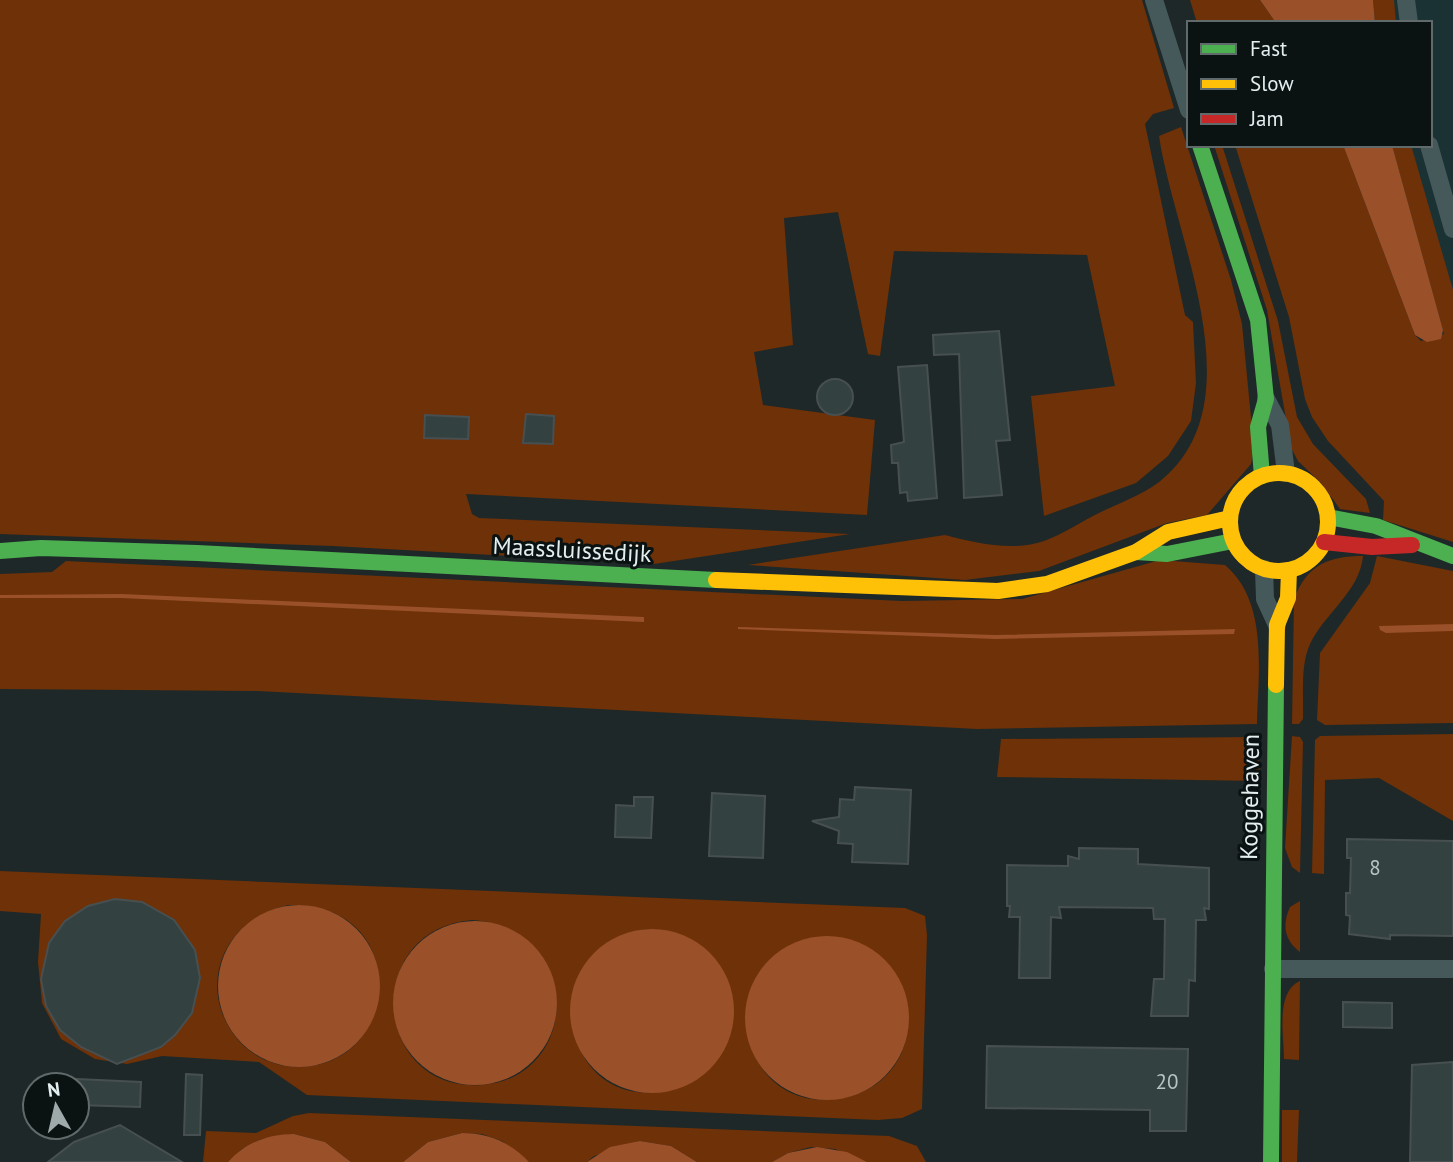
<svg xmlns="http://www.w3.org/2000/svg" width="1453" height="1162" font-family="'PT Sans',sans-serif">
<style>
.built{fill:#1b3234}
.green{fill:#6e3108;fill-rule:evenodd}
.water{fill:#9a5029}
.building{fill:#344141;stroke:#474f50;stroke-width:2}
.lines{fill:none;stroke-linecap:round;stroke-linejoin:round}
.street{stroke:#45595a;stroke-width:18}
.fast{stroke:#4caf50;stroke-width:16}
.slow{stroke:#ffc107;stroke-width:16}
.jam{stroke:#c62828;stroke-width:16}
.labels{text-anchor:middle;stroke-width:6;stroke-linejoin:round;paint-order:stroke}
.number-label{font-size:21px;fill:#b7c3c4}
.street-label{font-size:24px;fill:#e3eeef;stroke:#0b1212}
</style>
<rect width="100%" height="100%" fill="#1e2828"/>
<path class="built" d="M 1326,0 L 1453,0 L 1453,400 L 1372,145 L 1430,145 L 1430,23 L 1333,23 Z"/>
<g class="green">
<path d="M 0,0 L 1142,0 L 1174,108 L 1153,114 L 1145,124 L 1185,315 L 1193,322 L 1196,383 L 1191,421 L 1168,456 L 1136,483 L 1044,516 L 1031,396 L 1115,386 L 1087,255 L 894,251 L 880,356 L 868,354 L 838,212 L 784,218 L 793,345 L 754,352 L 763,405 L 875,420 L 867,515 L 466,494 L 472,514 L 479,518 L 850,534 L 654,564 L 333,546 L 0,534 Z"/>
<path d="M 1190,0 L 1260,0 L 1276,23 L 1197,23 Z"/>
<path d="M 1373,0 L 1394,0 L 1396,23 L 1375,23 Z"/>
<path d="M 1181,127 L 1231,280 L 1242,324 L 1254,449 L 1251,464 L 1207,515 L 1167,523 L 1039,571 L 965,580 L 748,565 L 945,535 C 975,543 1013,552 1044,541 C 1064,534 1082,521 1101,512 C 1123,501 1147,494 1166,476 C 1255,395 1173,234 1159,136 Z"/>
<path d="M 1214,145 L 1222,145 L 1278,321 L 1297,417 L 1313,444 L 1366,499 L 1370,513 L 1340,509 L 1321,483 L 1298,461 L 1291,448 L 1267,310 Z"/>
<path d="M 1235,145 L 1343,145 L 1415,335 L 1421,341 L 1444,334 L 1392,145 L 1411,145 L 1453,290 L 1453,542 L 1383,520 L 1384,501 L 1328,441 L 1312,417 L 1305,399 L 1289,317 Z"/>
<path d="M 1363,556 C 1360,591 1325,613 1310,644 C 1300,666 1304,695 1303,719 L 1299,724 L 1292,724 L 1294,599 C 1307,565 1328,556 1363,556 Z"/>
<path d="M 1377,556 L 1453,571 L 1453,723 L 1325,725 L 1317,720 L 1320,653 L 1370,583 Z"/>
<path d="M 1160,560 L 1225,565 C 1269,602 1258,674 1257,724 L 977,729 L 258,691 L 0,689 L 0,574 L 52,572 L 66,561 L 902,601 L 1022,599 Z"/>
<path d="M 1453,734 L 1453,821 L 1379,778 L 1325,780 L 1324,874 L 1312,873 L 1315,740 L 1320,736 Z"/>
<path d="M 1292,736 L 1300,737 L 1303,742 L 1300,873 L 1292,867 L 1285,848 Z"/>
<path d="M 1256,737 L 1261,781 L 997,777 L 1001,739 Z"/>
<path d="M 0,871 L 905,908 L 925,916 L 927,935 L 922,1109 L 902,1118 L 878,1120 L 307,1095 L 259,1062 L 162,1056 L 127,1064 L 95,1059 L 61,1039 L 42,1003 L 38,962 L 41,914 L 0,911 ZM 288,905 C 413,901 403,1066 299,1067 C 280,1067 259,1060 245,1047 C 226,1029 214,1003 218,975 C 224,937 251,914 288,905 ZM 472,920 C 586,928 581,1079 481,1085 C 372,1092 361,929 472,920 ZM 641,930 C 754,923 766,1079 658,1092 C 557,1104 537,949 641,930 ZM 819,937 C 928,935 941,1086 836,1099 C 732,1112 711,957 819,937 Z"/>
<path d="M 1300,901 L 1300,952 C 1284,940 1282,925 1290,907 Z"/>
<path d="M 1300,981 L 1299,1060 L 1284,1059 C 1284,1037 1275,992 1300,981 Z"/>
<path d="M 1282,1110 L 1299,1110 L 1297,1162 L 1282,1162 Z"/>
<path d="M 309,1113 L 889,1136 L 917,1146 L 926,1162 L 867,1162 L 835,1149 L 811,1147 L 788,1153 L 772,1162 L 697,1162 L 671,1146 L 640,1141 L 594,1156 L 587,1162 L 529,1162 L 502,1141 L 482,1134 L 462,1133 L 428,1142 L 403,1162 L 351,1162 L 325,1142 L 294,1134 L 262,1139 L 242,1149 L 228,1162 L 203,1162 L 206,1131 L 256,1133 L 293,1116 Z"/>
</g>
<g class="water">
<path d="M 1260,0 L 1373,0 L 1375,23 L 1276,23 Z"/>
<path d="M 1343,145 L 1392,145 L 1443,330 L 1441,339 L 1427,342 L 1415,335 Z"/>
<path d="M 122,594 L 644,617 L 644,622 L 121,598 L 0,598 L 0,595 Z"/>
<path d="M 1453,624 L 1453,631 L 1386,633 L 1380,630 L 1379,626 Z"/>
<path d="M 738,627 L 995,635 L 1235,629 L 1234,634 L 995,639 L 738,629 Z"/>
<circle cx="299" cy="986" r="81"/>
<circle cx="475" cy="1003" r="82"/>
<circle cx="652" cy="1011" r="82"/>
<circle cx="827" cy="1018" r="82"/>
<path d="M 462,1133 C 488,1133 510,1142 529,1162 L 403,1162 L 428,1142 Z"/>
<path d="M 294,1134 L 325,1142 L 351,1162 L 228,1162 C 245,1143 268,1134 294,1134 Z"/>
<path d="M 640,1141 L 671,1146 L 697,1162 L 587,1162 L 610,1147 Z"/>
<path d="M 817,1147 L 847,1152 L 867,1162 L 772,1162 L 788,1153 Z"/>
</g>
<g class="building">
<path d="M 999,331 L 1010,440 L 996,441 L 1002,495 L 964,498 L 959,354 L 934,355 L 933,335 Z"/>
<path d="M 927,365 L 937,498 L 908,501 L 907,492 L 900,493 L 898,463 L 892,463 L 891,445 L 904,442 L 898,367 Z"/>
<circle cx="835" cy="397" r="18"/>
<path d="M 526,414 L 554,416 L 553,444 L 523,443 Z"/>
<path d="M 425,415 L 469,417 L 468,439 L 424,438 Z"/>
<path d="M 855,787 L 911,790 L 908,864 L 852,862 L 853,844 L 838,843 L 839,831 L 812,821 L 839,817 L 840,799 L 854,800 Z"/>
<path d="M 712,793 L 765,796 L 763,858 L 709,856 Z"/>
<path d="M 634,797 L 653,797 L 651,838 L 615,837 L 616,805 L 634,806 Z"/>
<path d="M 1347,839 L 1453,841 L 1453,936 L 1390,935 L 1390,939 L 1349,934 L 1350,916 L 1346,915 L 1346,893 L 1350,893 L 1351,858 L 1347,858 Z"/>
<path d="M 1079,848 L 1138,849 L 1138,864 L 1209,868 L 1209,909 L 1204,908 L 1206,920 L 1196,920 L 1195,981 L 1189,980 L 1188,1016 L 1151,1016 L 1154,979 L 1164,979 L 1165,919 L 1154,919 L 1153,908 L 1059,907 L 1061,918 L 1051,917 L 1050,978 L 1019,978 L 1020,917 L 1009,917 L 1010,906 L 1007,906 L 1007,865 L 1068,866 L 1068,856 L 1079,859 Z"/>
<path d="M 115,899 L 142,902 L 174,920 L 195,950 L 200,978 L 192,1013 L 175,1035 L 161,1047 L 117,1064 L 81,1047 L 60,1030 L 46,1006 L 41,979 L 49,943 L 65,921 L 88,906 Z"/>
<path d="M 1343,1002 L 1392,1003 L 1392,1028 L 1343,1027 Z"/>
<path d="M 987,1046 L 1188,1049 L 1186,1131 L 1150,1131 L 1150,1110 L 986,1108 Z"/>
<path d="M 1453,1062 L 1453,1162 L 1410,1162 L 1412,1065 Z"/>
<path d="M 186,1074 L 202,1075 L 200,1135 L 184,1135 Z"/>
<path d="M 77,1079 L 141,1082 L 140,1107 L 77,1105 Z"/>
<path d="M 120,1125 L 182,1162 L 48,1162 L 74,1142 Z"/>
</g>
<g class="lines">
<g class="street">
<path d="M 1154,0 L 1189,110"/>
<path d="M 1406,0 L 1409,23"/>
<path d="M 1429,145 L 1453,229"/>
<path d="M 1266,399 L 1280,425 L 1286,473"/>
<path d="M 1264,569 L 1265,599 L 1277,625"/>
<path d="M 1273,969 L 1453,969"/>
</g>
<g class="fast">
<path d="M 1200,145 L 1258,320 L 1266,399 L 1258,427 L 1262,476"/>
<path d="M 1328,517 L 1376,526 L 1453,556"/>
<path d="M 0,551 L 41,548 L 197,553 L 716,580"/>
<path d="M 1136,552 L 1167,554 L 1233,541"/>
<path d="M 1271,1162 L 1276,685"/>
</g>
<g class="slow">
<circle cx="1279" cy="522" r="49"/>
<path d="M 716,580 L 998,591 L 1047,584 L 1136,552 L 1168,532 L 1230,518"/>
<path d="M 1276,685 L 1277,625 L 1288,598 L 1289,570"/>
</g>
<path class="jam" d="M 1324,542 L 1372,547 L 1412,545"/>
</g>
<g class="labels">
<g class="number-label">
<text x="1375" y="875">8</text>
<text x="1167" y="1089">20</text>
</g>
<g class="street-label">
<text transform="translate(572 550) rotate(3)" y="8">Maassluissedijk</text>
<text transform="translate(1250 797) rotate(-89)" y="8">Koggehaven</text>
</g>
</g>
<rect x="1187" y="21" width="245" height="126" fill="#0b1212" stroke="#616a6a" stroke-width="2"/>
<rect x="1201" y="44" width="35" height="10" fill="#4caf50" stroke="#616a6a" stroke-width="2"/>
<text x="1250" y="56" font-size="21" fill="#e3eeef">Fast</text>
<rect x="1201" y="79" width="35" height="10" fill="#ffc107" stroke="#616a6a" stroke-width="2"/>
<text x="1250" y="91" font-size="21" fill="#e3eeef">Slow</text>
<rect x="1201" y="114" width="35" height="10" fill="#c62828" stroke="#616a6a" stroke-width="2"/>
<text x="1250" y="126" font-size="21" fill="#e3eeef">Jam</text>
<g transform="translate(56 1106) rotate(352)"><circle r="33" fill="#0b1212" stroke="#616a6a" stroke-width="2"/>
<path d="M0-5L12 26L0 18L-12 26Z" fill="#9ea9a9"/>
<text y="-10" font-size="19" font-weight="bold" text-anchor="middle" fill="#e3eeef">N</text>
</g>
</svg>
